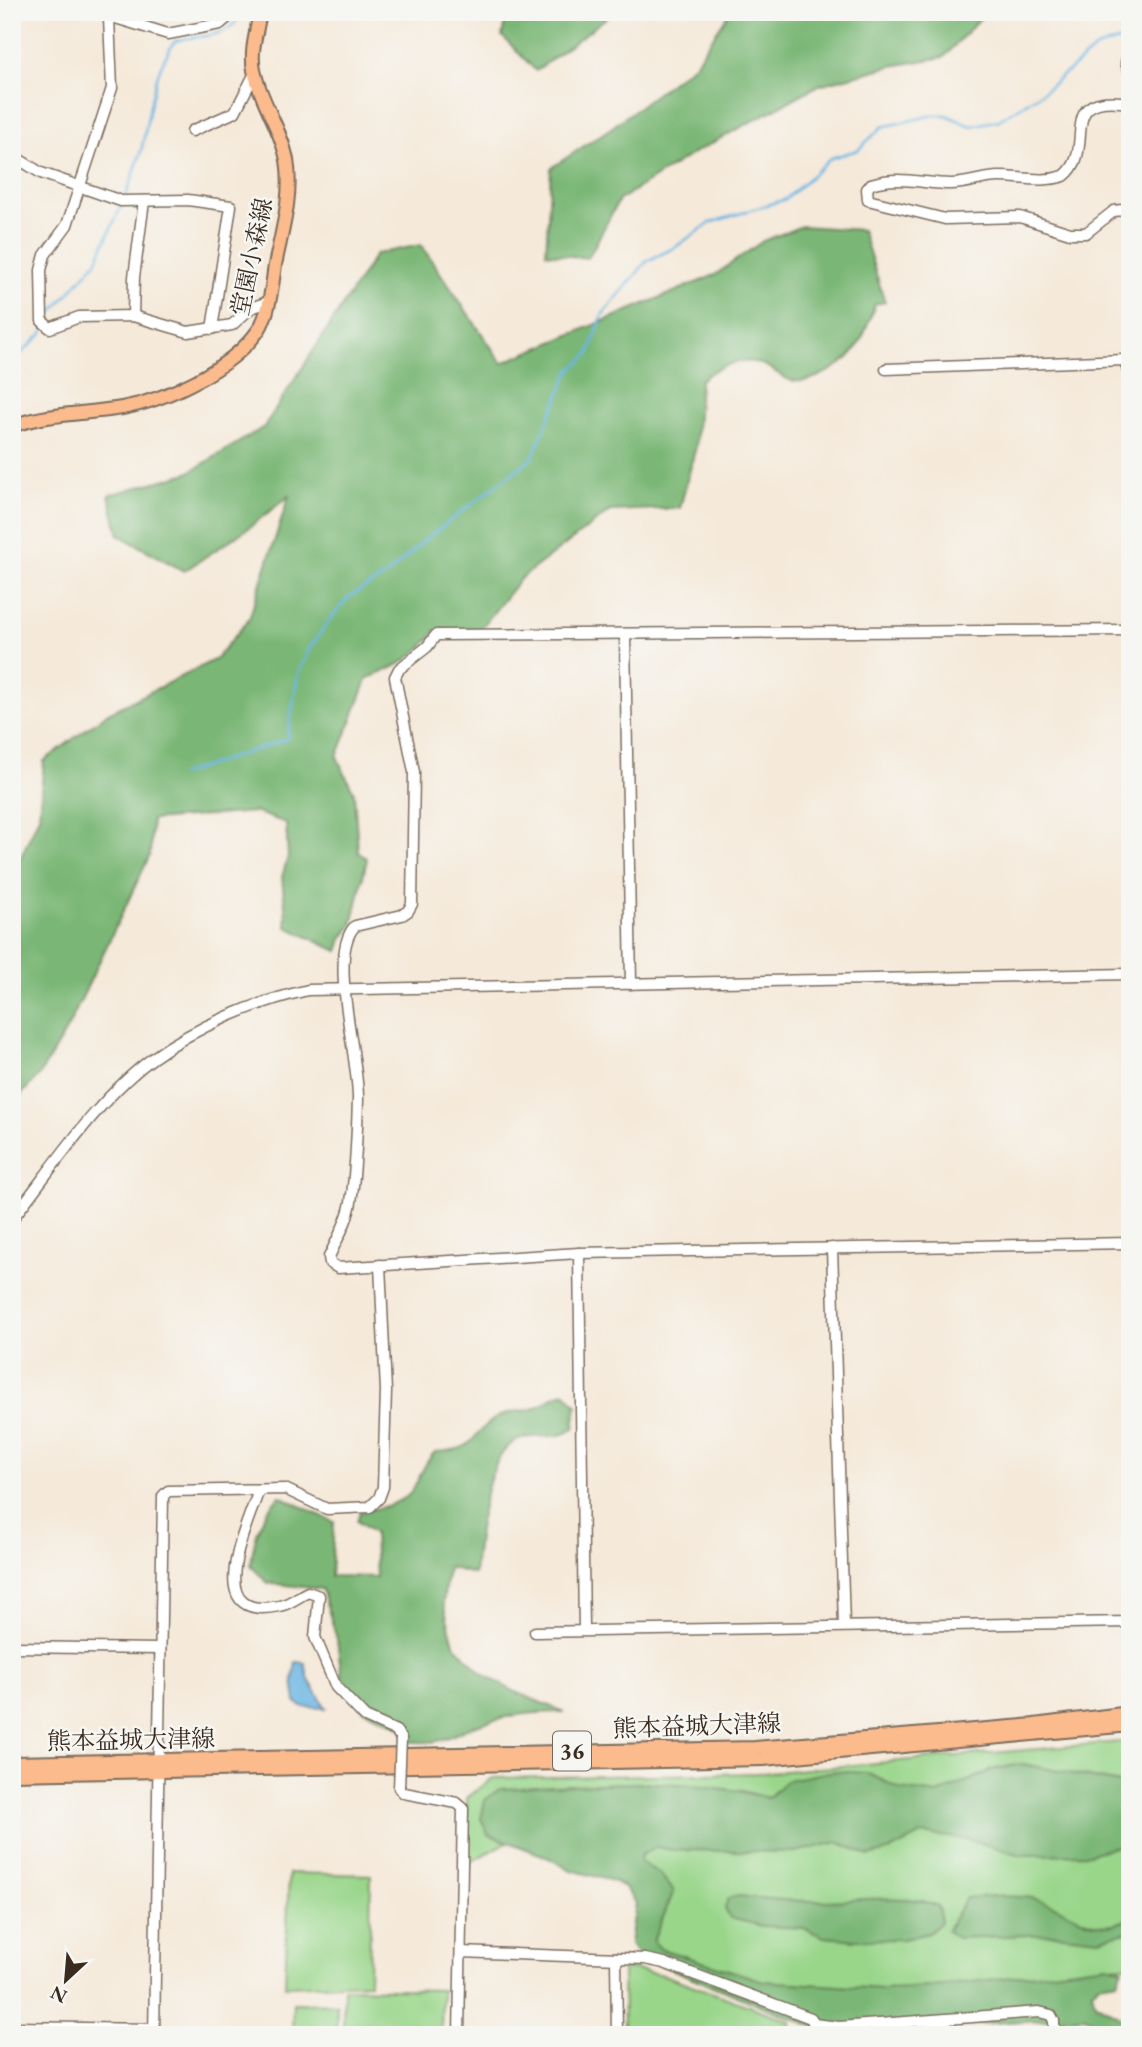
<svg xmlns="http://www.w3.org/2000/svg" width="1142" height="2047" font-family="'EB Garamond','Noto Serif JP',serif">
<style>
.green{fill:#99d68a;stroke:#6a8054;stroke-width:2}
.forest{fill:#7ab776;stroke:#5a704a;stroke-width:2}
.water{fill:#6bb6e4;stroke:#537081;stroke-width:2}
.lines{fill:none;stroke-linecap:round;stroke-linejoin:round}
.stream{stroke:#6bb6e4;stroke-width:2.5}
.minor-casing{stroke:#7c6d5f;stroke-width:13}
.major-casing{stroke:#7c6d5f;stroke-width:16}
.minor{stroke:#fff;stroke-width:10}
.major{stroke:#fbbb8d;stroke-width:12}
.minor-bridge-casing{stroke:#7c6d5f;stroke-width:13;stroke-linecap:butt}
.minor-bridge{stroke:#fff;stroke-width:10}
.labels{text-anchor:middle;stroke-width:5;stroke-linejoin:round;paint-order:stroke}
.shield{fill:#f6f6f2;stroke:#73675e;stroke-width:2}
.shield-label{font-size:23px;font-weight:bold;fill:#3b2a1e}
.street-label{font-size:24px;fill:#3b2a1e;stroke:#f6f6f2}
</style>
<rect width="100%" height="100%" fill="#f6f6f2"/>
<filter id="ink" filterUnits="userSpaceOnUse"><feTurbulence type="fractalNoise" baseFrequency=".0143" numOctaves="2"/><feDisplacementMap in="SourceGraphic" scale="14" xChannelSelector="R" yChannelSelector="G"/><feConvolveMatrix kernelMatrix="1 2 1 2 8 2 1 2 1" color-interpolation-filters="sRGB"/></filter>
<filter id="wash" filterUnits="userSpaceOnUse"><feTurbulence type="fractalNoise" baseFrequency=".00686" numOctaves="4" result="noise"/><feDisplacementMap in="SourceGraphic" scale="28" xChannelSelector="R" yChannelSelector="G"/><feGaussianBlur stdDeviation="1.57" result="paint"/><feColorMatrix in="noise" values="0 0 0 0 0 0 0 0 0 0 0 0 0 0 0 0 0 1.4 0 .05"/><feComposite in="paint" operator="in"/></filter>
<g filter="url(#wash)">
<rect width="100%" height="100%" fill="#f5e9d9"/>
<g class="green">
<path d="M 1130,1741 L 1130,1785 L 1022,1764 L 995,1769 L 938,1794 L 900,1789 L 867,1773 L 776,1790 L 768,1798 L 743,1791 L 670,1784 L 548,1787 L 488,1834 L 507,1842 L 467,1864 L 467,1798 L 493,1778 L 762,1773 Z"/>
<path d="M 1130,1810 L 1130,1965 L 1014,1977 L 825,2006 L 643,1949 L 648,1923 L 620,1855 L 643,1830 Z"/>
<path d="M 289,1873 L 371,1875 L 369,1983 L 285,1986 Z"/>
<path d="M 623,1968 L 664,1975 L 790,2021 L 790,2035 L 624,2035 Z"/>
<path d="M 344,1988 L 442,1990 L 441,2035 L 343,2035 Z"/>
<path d="M 293,2003 L 337,2004 L 336,2035 L 292,2035 Z"/>
</g>
<g class="forest">
<path d="M 507,12 L 614,12 L 536,71 L 502,36 Z"/>
<path d="M 730,12 L 986,12 L 944,57 L 891,66 L 819,85 L 697,151 L 619,200 L 588,258 L 546,253 L 551,168 L 611,128 L 694,65 Z"/>
<path d="M 802,226 L 862,230 L 885,302 L 875,304 C 862,340 858,359 821,375 C 810,380 802,383 790,380 C 781,377 774,370 766,366 C 743,355 718,366 700,380 L 696,446 L 680,508 L 610,511 L 521,578 L 478,632 L 435,631 C 418,656 396,668 368,678 L 337,757 L 354,793 L 358,851 L 367,859 L 352,925 L 342,939 L 338,951 L 287,927 L 282,877 L 288,857 L 286,823 L 255,812 L 152,820 L 150,855 L 68,1027 L 39,1076 L 12,1104 L 12,877 L 39,816 L 44,761 L 106,714 L 216,659 L 249,619 L 289,496 L 247,529 L 184,571 L 119,535 L 109,495 L 188,473 L 264,427 L 376,254 L 421,245 L 502,363 L 715,275 L 763,241 Z"/>
<path d="M 565,1392 L 577,1405 L 574,1429 C 556,1441 538,1433 518,1440 C 484,1453 477,1542 474,1574 L 448,1567 L 443,1603 L 454,1644 L 480,1672 L 515,1692 L 564,1712 C 537,1712 512,1714 486,1722 C 451,1731 448,1747 407,1741 L 402,1728 L 364,1710 L 342,1678 L 337,1639 L 322,1589 L 268,1583 L 251,1566 C 253,1540 260,1514 280,1496 L 334,1522 L 331,1576 L 376,1577 L 374,1533 L 357,1521 L 360,1512 C 380,1508 404,1505 415,1486 C 422,1473 424,1463 435,1452 C 480,1449 465,1440 494,1419 C 506,1411 519,1412 532,1409 C 544,1406 551,1395 565,1392 Z"/>
<path d="M 1022,1764 L 1130,1785 L 1130,1842 L 1091,1854 L 1021,1855 L 966,1839 L 922,1834 L 892,1850 L 869,1856 L 838,1842 L 795,1852 L 672,1850 L 656,1847 L 641,1855 L 640,1862 L 659,1873 L 674,1891 L 653,1941 L 661,1949 L 764,1981 L 882,1989 L 932,1987 L 1107,1965 L 1123,1969 L 1117,1981 L 1098,1984 L 1092,1991 L 1095,2003 L 1130,2022 L 1130,2035 L 1085,2017 L 830,2033 L 640,1957 L 630,1944 L 636,1903 L 624,1887 L 613,1881 L 571,1870 L 545,1856 L 488,1834 L 481,1819 L 485,1800 L 500,1789 C 587,1785 683,1774 768,1798 L 788,1780 L 834,1771 L 867,1773 L 900,1789 L 938,1794 L 995,1769 Z"/>
<path d="M 739,1896 C 766,1899 793,1901 820,1901 C 851,1901 912,1893 938,1906 L 941,1922 L 929,1933 L 903,1939 L 856,1940 L 824,1937 L 804,1928 L 762,1926 L 730,1918 L 725,1909 L 728,1898 Z"/>
<path d="M 993,1896 C 1006,1897 1020,1896 1032,1898 C 1067,1905 1092,1939 1130,1918 L 1130,1931 L 1099,1939 L 1054,1934 L 957,1938 L 947,1931 L 966,1898 Z"/>
</g>
<path class="water" d="M 296,1662 L 305,1663 L 309,1680 L 326,1708 L 302,1707 L 296,1702 L 293,1679 Z"/>
<g class="lines">
<g class="stream">
<path d="M 125,198 C 131,183 136,167 141,151 C 151,111 150,76 175,41 C 201,33 228,42 242,12"/>
<path d="M 46,319 L 96,262 L 122,204"/>
<path d="M 12,362 L 43,333 L 44,326"/>
<path d="M 180,775 L 287,739 L 298,674 L 309,649 L 330,619 L 349,597 L 387,575 L 426,539 L 532,458 L 569,372 L 589,354 L 603,314 L 647,261 L 674,248 L 710,223 L 786,199 L 831,158 L 858,150 L 882,127 L 934,115 L 946,115 L 971,126 L 999,120 L 1043,92 L 1096,48 L 1130,37"/>
</g>
</g>
</g>
<g filter="url(#ink)">
<g class="lines">
<defs>
<g id="minor">
<path d="M 96,12 L 168,34 L 220,24 L 234,12"/>
<path d="M 109,18 L 112,88 L 67,225 L 45,255 L 41,270 L 42,321 L 50,328 L 79,317 L 133,316 L 188,332 L 232,325 L 251,308 L 268,302"/>
<path d="M 1130,43 L 1126,63 L 1130,72"/>
<path d="M 1130,103 C 1052,91 1099,149 1064,176 C 1042,183 1022,177 999,177 C 983,177 968,184 951,184 C 924,184 899,175 871,184 L 867,189 L 868,200 L 945,219 L 1020,217 L 1070,233 L 1086,233 L 1114,211 L 1130,209"/>
<path d="M 192,131 L 235,112 L 255,73"/>
<path d="M 12,155 L 41,173 L 121,201 L 188,200 L 231,206 L 212,329"/>
<path d="M 133,316 L 134,277 L 144,201"/>
<path d="M 886,369 L 1125,360 L 1130,378"/>
<path d="M 1130,630 L 436,635 L 427,647 L 399,669 L 395,677 L 414,772 L 412,904 L 408,911 L 402,915 L 355,926 C 327,954 359,1057 358,1099 C 357,1133 356,1169 351,1202 C 348,1221 337,1239 329,1257 L 330,1263 L 338,1268 L 579,1253 L 1130,1243"/>
<path d="M 625,636 L 631,984"/>
<path d="M 12,1219 C 54,1166 98,1098 153,1058 C 197,1026 256,1002 308,990 L 1130,974"/>
<path d="M 832,1248 L 844,1625"/>
<path d="M 579,1253 L 584,1630"/>
<path d="M 259,1490 C 247,1525 200,1623 279,1606 C 289,1605 299,1596 308,1592 L 319,1596 L 315,1637 L 336,1687 L 365,1717 L 396,1731 L 401,1738"/>
<path d="M 535,1632 L 1130,1622"/>
<path d="M 13,1647 L 158,1649"/>
<path d="M 399,1788 L 404,1793 L 457,1803 L 463,1808 L 459,2035"/>
<path d="M 461,1952 L 645,1959 L 664,1963 L 811,2018 L 814,2024 L 839,2027 L 1039,2012 L 1051,2015 L 1054,2021 L 1054,2035"/>
<path d="M 616,1958 L 617,2035"/>
<path d="M 12,2027 L 154,2029"/>
<path d="M 154,2035 L 163,1496 L 168,1491 L 285,1489 L 327,1509 L 370,1507 L 379,1498 L 383,1487 L 386,1391 L 380,1265"/>
<path d="M 814,2035 L 814,2024"/>
</g>
<g id="major">
<path d="M 12,426 C 48,413 85,414 122,408 C 166,400 231,369 258,331 C 270,313 272,285 275,265 C 282,231 293,194 287,160 C 281,128 260,101 254,70 C 250,51 257,31 260,12"/>
<path d="M 12,1763 L 755,1748 L 1034,1725 L 1130,1713"/>
<path d="M 12,1774 L 763,1759 L 1130,1725"/>
</g>
</defs>
<use href="#minor" class="minor-casing"/>
<use href="#major" class="major-casing"/>
<use href="#minor" class="minor"/>
<use href="#major" class="major"/>
<defs>
<path id="minor-bridge" d="M 399,1788 L 401,1738"/>
</defs>
<use href="#minor-bridge" class="minor-bridge-casing"/>
<use href="#minor-bridge" class="minor-bridge"/>
</g>
</g>
<g class="labels">
<rect class="shield" x="553" y="1731.5" width="38" height="39" rx="5"/>
<g class="shield-label">
<text x="572" y="1759">36</text>
</g>
<g class="street-label">
<text transform="translate(252 257) rotate(-78)" y="8">堂園小森線</text>
<text transform="translate(697 1726) rotate(-2)" y="8">熊本益城大津線</text>
<text transform="translate(131 1740) rotate(-1)" y="8">熊本益城大津線</text>
</g>
</g>
<rect width="1142" height="2047" fill="none" stroke="#f6f6f2" stroke-width="42"/>
<g transform="translate(66 1980) rotate(206)" stroke="#f6f6f2" stroke-width="5" paint-order="stroke">
<path d="M0-5L12 26L0 18L-12 26Z" fill="#3b2a1e"/>
<text y="-10" font-size="19" font-weight="bold" text-anchor="middle" fill="#3b2a1e">N</text>
</g>
</svg>
